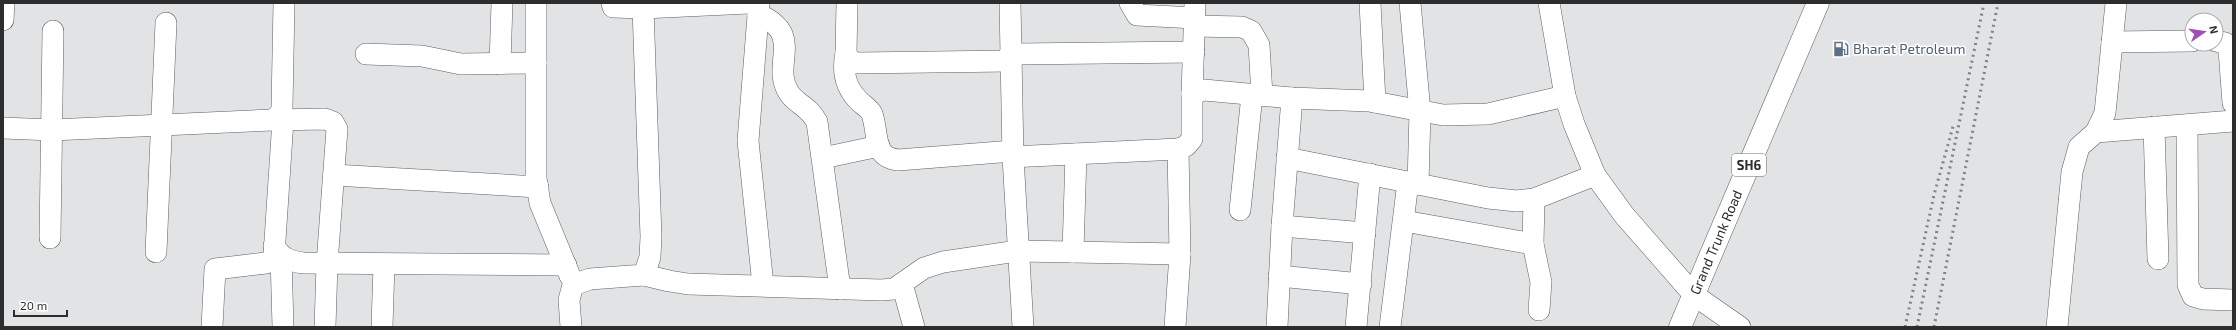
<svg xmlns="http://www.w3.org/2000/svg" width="2236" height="330" font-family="'Exo 2',sans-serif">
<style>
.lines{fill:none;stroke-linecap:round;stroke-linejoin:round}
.minor-casing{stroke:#5e5f60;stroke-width:22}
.major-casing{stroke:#5e5f60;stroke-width:23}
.minor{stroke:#fff;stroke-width:21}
.major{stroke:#fff;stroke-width:22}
.rail{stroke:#818282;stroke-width:3;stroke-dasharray:2 4;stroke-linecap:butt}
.labels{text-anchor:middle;stroke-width:3;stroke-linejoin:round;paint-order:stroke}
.shield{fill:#fff;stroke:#6c6c6c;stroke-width:1}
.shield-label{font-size:13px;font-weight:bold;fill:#2d2d2d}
.service-label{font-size:14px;fill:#4e5e75;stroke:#fff;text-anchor:start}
.street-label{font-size:14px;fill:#2d2d2d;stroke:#fff}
</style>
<rect width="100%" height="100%" fill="#e2e3e4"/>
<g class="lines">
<defs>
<g id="minor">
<path d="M 536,3 L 536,178 L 540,203 L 570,276"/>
<path d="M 612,3 L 613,7 L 643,8 L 749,3"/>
<path d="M 759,3 L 748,141 L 763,285"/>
<path d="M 847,3 L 846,53 L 849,59 L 856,63 L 1010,61"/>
<path d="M 1010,3 L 1013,157 L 1023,327"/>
<path d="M 1130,3 L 1137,15 L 1195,18"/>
<path d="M 1370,3 L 1375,102"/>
<path d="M 1410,3 L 1420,112 L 1418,184"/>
<path d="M 1549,3 L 1565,96 L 1574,124 L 1595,175 L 1624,215 L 1694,295 L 1740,327"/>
<path d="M 758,14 C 806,35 770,64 789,93 C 798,106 808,105 817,122 L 840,289"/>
<path d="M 3,20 L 4,3"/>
<path d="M 1194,26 L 1242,27 L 1251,31 L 1259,45 L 1262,95"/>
<path d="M 2216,41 L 2225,43 L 2229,50 L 2233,103"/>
<path d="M 2112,42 L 2192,41"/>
<path d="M 846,53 C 842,72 845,87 859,101 C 863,105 870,109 872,114 C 879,134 872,157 898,160 L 1013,151"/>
<path d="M 366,54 L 422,56 L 461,64 L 536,63"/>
<path d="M 1010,54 L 1194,52"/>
<path d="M 500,64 L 502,3"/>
<path d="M 1192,94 L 1195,3"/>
<path d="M 273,120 L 325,119 L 333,122 L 337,129 L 327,264 L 325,327"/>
<path d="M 2187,125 L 2188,285 L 2193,296 L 2203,299 L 2233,300"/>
<path d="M 2154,127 L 2158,259"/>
<path d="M 3,128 L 52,130 L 273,120 L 281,113 L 282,107 L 284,3"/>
<path d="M 2096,132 L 2233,121"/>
<path d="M 1013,157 L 1178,149 L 1186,146 L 1192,139 L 1192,94 L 1204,90 L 1292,98 L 1369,101 L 1443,115 L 1488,114 L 1565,96"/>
<path d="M 823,158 L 879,146"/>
<path d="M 1287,158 L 1488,198 L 1517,201 L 1534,199 L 1595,175"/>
<path d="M 334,175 L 538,187"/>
<path d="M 1534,199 L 1533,244 L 1541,282 L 1539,310"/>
<path d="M 1240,210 L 1252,95"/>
<path d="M 1404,221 L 1533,244"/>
<path d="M 1282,226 L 1365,233"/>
<path d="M 50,238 L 53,31"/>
<path d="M 274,246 C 282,258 289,261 303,263 L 566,265"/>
<path d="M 156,252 L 166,23"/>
<path d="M 1073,252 L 1076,154"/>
<path d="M 281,256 L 283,327"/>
<path d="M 644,275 L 669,281 L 688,284 L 881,290 L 894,289 L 924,268 L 943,262 L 1018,251 L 1180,254"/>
<path d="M 1279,276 L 1361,284"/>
<path d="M 902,284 L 914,327"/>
<path d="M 212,327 L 215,269 L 266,263 L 271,261 L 274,255 L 283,120"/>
<path d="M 382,327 L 384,264"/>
<path d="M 571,327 L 569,300 L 573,285 L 590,279 L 644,275 L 650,257 L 651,237 L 643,8"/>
<path d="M 1175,327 L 1180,254 L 1178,149"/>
<path d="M 1277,327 L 1282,226 L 1292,98"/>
<path d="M 1356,327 L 1370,174"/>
<path d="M 1390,327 L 1408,182"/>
<path d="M 2057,327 L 2072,172 L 2079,147 L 2096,132 L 2105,113 L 2116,3"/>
</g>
<g id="major">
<path id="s1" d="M 1680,327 L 1818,3"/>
</g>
</defs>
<use href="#minor" class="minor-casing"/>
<use href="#major" class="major-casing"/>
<use href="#minor" class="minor"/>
<use href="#major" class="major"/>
<g class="rail">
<path d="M 1905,327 L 1934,195 L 1954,123"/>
<path d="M 1917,327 L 1984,3"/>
<path d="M 1934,327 L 1998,3"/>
</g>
</g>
<defs>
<symbol id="fuel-bare" viewBox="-9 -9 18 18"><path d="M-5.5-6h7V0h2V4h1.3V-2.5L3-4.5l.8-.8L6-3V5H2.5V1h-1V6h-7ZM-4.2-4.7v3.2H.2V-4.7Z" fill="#5c6f8a" stroke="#fff" stroke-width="2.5" paint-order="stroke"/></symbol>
</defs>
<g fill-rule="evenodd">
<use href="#fuel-bare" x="1830" y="38" width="22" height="22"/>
</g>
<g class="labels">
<rect class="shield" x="1732" y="154" width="34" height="22" rx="3"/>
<g class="shield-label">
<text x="1749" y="170">SH6</text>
</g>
<g class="service-label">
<text x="1853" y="54">Bharat Petroleum</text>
</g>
<g class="street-label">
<text dy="5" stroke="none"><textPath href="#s1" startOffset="92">Grand Trunk Road</textPath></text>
</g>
</g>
<rect width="2236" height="330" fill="none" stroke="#2d2d2d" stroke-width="8"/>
<g transform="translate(2204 32) rotate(77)"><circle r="19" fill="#ffffff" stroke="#ababab"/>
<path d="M0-3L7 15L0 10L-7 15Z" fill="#a14cbb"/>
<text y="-6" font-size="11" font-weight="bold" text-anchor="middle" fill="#2d2d2d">N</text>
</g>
<path d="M14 310v6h53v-6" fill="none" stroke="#2d2d2d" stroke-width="2"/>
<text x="20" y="310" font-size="12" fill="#2d2d2d" stroke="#ffffff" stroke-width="3" paint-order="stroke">20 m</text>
</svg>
